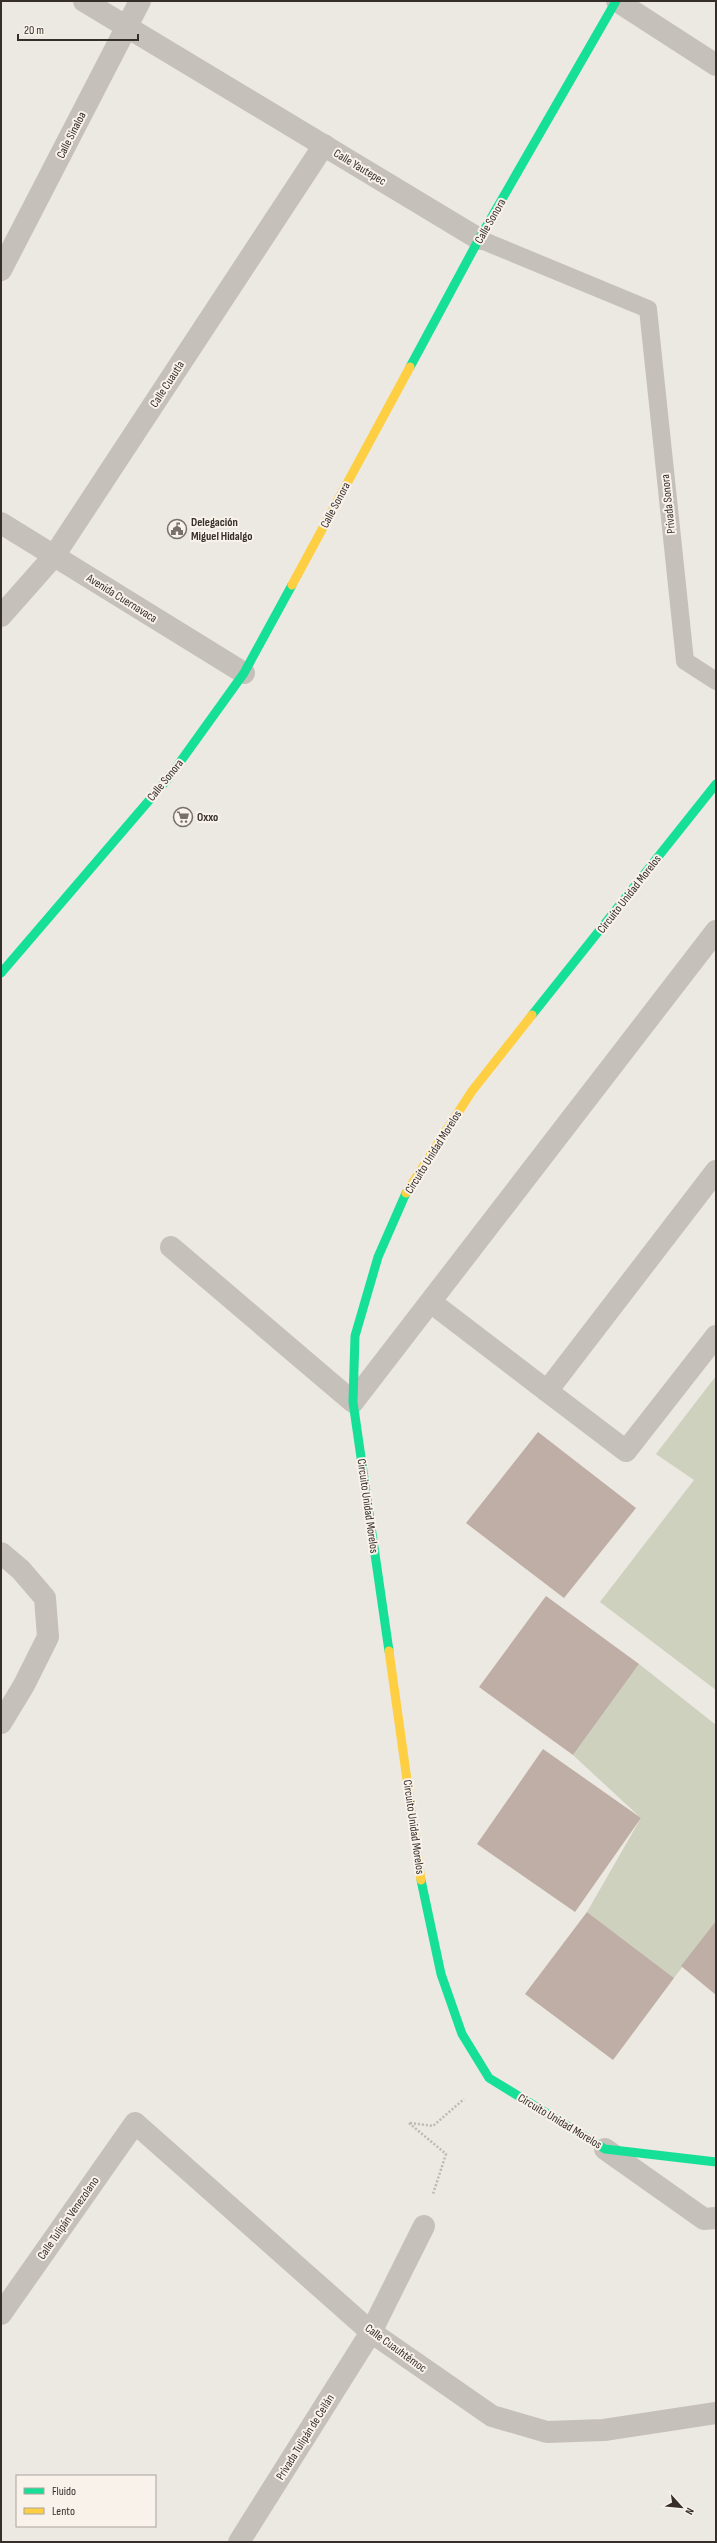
<svg xmlns="http://www.w3.org/2000/svg" width="717" height="2543" font-family="'Sofia Sans Condensed',sans-serif">
<style>
.green{fill:#cdd1bd}
.building{fill:#beaea5}
.lines{fill:none;stroke-linecap:round;stroke-linejoin:round}
.path{stroke:#beb9b4;stroke-width:2.5;stroke-dasharray:2 2;stroke-linecap:butt}
.lane{stroke:#c6c0bb;stroke-width:18}
.street{stroke:#c6c0bb;stroke-width:22}
.fast{stroke:#16e098;stroke-width:9}
.slow{stroke:#ffcf43;stroke-width:9}
.labels{text-anchor:middle;stroke-width:4;stroke-linejoin:round;paint-order:stroke}
.street-label{font-size:12px;fill:#362e2a;stroke:#f8f2ea}
.poi-label{font-size:12px;font-weight:bold;fill:#362e2a;stroke:#f8f2ea;text-anchor:start}
</style>
<rect width="100%" height="100%" fill="#ece8e2"/>
<g class="green">
<path d="M 716,1376 L 716,1690 L 600,1602 L 694,1480 L 656,1454 Z"/>
<path d="M 639,1664 L 716,1725 L 716,1922 L 674,1978 L 587,1912 L 641,1818 L 573,1755 Z"/>
</g>
<g class="building">
<path d="M 538,1432 L 636,1508 L 564,1598 L 466,1523 Z"/>
<path d="M 546,1596 L 639,1664 L 573,1755 L 479,1687 Z"/>
<path d="M 543,1749 L 641,1818 L 575,1912 L 477,1844 Z"/>
<path d="M 587,1912 L 674,1978 L 613,2060 L 525,1994 Z"/>
<path d="M 716,1921 L 716,1995 L 681,1966 Z"/>
</g>
<g class="lines">
<g class="path">
<path d="M 409,2123 L 446,2154 L 433,2194"/>
<path d="M 410,2123 L 433,2126 L 464,2099"/>
</g>
<path class="lane" d="M 479,239 L 648,309 L 685,661 L 716,681"/>
<g class="street">
<path d="M 84,1 L 479,239"/>
<path d="M 617,1 L 716,65"/>
<path d="M 1,270 L 140,1"/>
<path d="M 1,523 L 244,673"/>
<path d="M 1,616 L 54,556 L 324,145"/>
<path d="M 171,1247 L 353,1402 L 716,931"/>
<path d="M 432,1303 L 547,1391 L 716,1171"/>
<path d="M 547,1391 L 626,1451 L 716,1336"/>
<path d="M 1,1553 L 21,1570 L 45,1598 L 48,1637 L 24,1685 L 1,1723"/>
<path d="M 605,2149 L 704,2219 L 716,2218"/>
<path d="M 1,2314 L 135,2123 L 371,2332 L 492,2416 L 547,2432 L 604,2430 L 716,2413"/>
<path d="M 239,2542 L 371,2332 L 424,2226"/>
</g>
<g class="fast">
<path d="M 410,367 L 479,239 L 616,1"/>
<path d="M 1,973 L 170,776 L 244,673 L 292,585"/>
<path d="M 532,1015 L 716,784"/>
<path d="M 389,1651 L 353,1402 L 355,1336 L 378,1257 L 406,1193"/>
<path d="M 421,1880 L 441,1974 L 462,2034 L 489,2078 L 605,2149 L 716,2162"/>
</g>
<g class="slow">
<path d="M 292,585 L 410,367"/>
<path d="M 406,1193 L 472,1091 L 532,1015"/>
<path d="M 389,1651 L 421,1880"/>
</g>
</g>
<defs>
<symbol id="civic-ring" viewBox="-11 -11 22 22"><circle r="9.5" fill="#f8f2ea" stroke="#766f6a" stroke-width="1.5"/><path d="M-.6-6.5H3V-4.5H.6V-3L4-1V1h2V6H-6V1h2V-1L-.6-3ZM-1.2 2.5V6h2.4V2.5Z" fill="#766f6a"/></symbol>
<symbol id="supermarket-ring" viewBox="-11 -11 22 22"><circle r="9.5" fill="#f8f2ea" stroke="#766f6a" stroke-width="1.5"/><path d="M-6-5.5h2.5l.6 2H6L4.5 2H-2.5L-4.4-4H-6ZM-1.5 3.2a1.3 1.3 0 1 0 .1 0ZM3 3.2a1.3 1.3 0 1 0 .1 0Z" fill="#766f6a"/></symbol>
</defs>
<g fill-rule="evenodd">
<use href="#civic-ring" x="166" y="518" width="22" height="22"/>
<use href="#supermarket-ring" x="172" y="806" width="22" height="22"/>
</g>
<g class="labels">
<g class="street-label">
<text transform="translate(71 135) rotate(-63)" y="4">Calle Sinaloa</text>
<text transform="translate(360 167) rotate(31)" y="4">Calle Yautepec</text>
<text transform="translate(490 221) rotate(-60)" y="4">Calle Sonora</text>
<text transform="translate(167 384) rotate(-57)" y="4">Calle Cuautla</text>
<text transform="translate(668 504) rotate(-96)" y="4">Privada Sonora</text>
<text transform="translate(335 505) rotate(-62)" y="4">Calle Sonora</text>
<text transform="translate(122 598) rotate(32)" y="4">Avenida Cuernavaca</text>
<text transform="translate(165 780) rotate(-51)" y="4">Calle Sonora</text>
<text transform="translate(629 894) rotate(-52)" y="4">Circuito Unidad Morelos</text>
<text transform="translate(433 1152) rotate(-58)" y="4">Circuito Unidad Morelos</text>
<text transform="translate(368 1506) rotate(82)" y="4">Circuito Unidad Morelos</text>
<text transform="translate(414 1827) rotate(82)" y="4">Circuito Unidad Morelos</text>
<text transform="translate(560 2121) rotate(31)" y="4">Circuito Unidad Morelos</text>
<text transform="translate(68 2218) rotate(-55)" y="4">Calle Tulipán Venezolano</text>
<text transform="translate(396 2348) rotate(36)" y="4">Calle Cuauhtémoc</text>
<text transform="translate(305 2437) rotate(-58)" y="4">Privada Tulipán de Ceilán</text>
</g>
<g class="poi-label">
<text x="191" y="526">Delegación<tspan x="191" dy="14">Miguel Hidalgo</tspan></text>
<text x="197" y="821">Oxxo</text>
</g>
</g>
<rect width="717" height="2543" fill="none" stroke="#362e2a" stroke-width="4"/>
<rect x="16" y="2475" width="140" height="52" fill="#f8f2ea" stroke="#aaa49d"/>
<rect x="24" y="2488" width="20" height="6" fill="#16e098" stroke="#aaa49d"/>
<text x="52" y="2495" font-size="12" fill="#362e2a">Fluido</text>
<rect x="24" y="2508" width="20" height="6" fill="#ffcf43" stroke="#aaa49d"/>
<text x="52" y="2515" font-size="12" fill="#362e2a">Lento</text>
<g transform="translate(681 2507) rotate(117)" stroke="#f8f2ea" stroke-width="3" paint-order="stroke">
<path d="M0-3L7 15L0 10L-7 15Z" fill="#362e2a"/>
<text y="-6" font-size="11" font-weight="bold" text-anchor="middle" fill="#362e2a">N</text>
</g>
<path d="M18 34v6h120v-6" fill="none" stroke="#362e2a" stroke-width="2"/>
<text x="24" y="34" font-size="12" fill="#362e2a" stroke="#f8f2ea" stroke-width="3" paint-order="stroke">20 m</text>
</svg>
